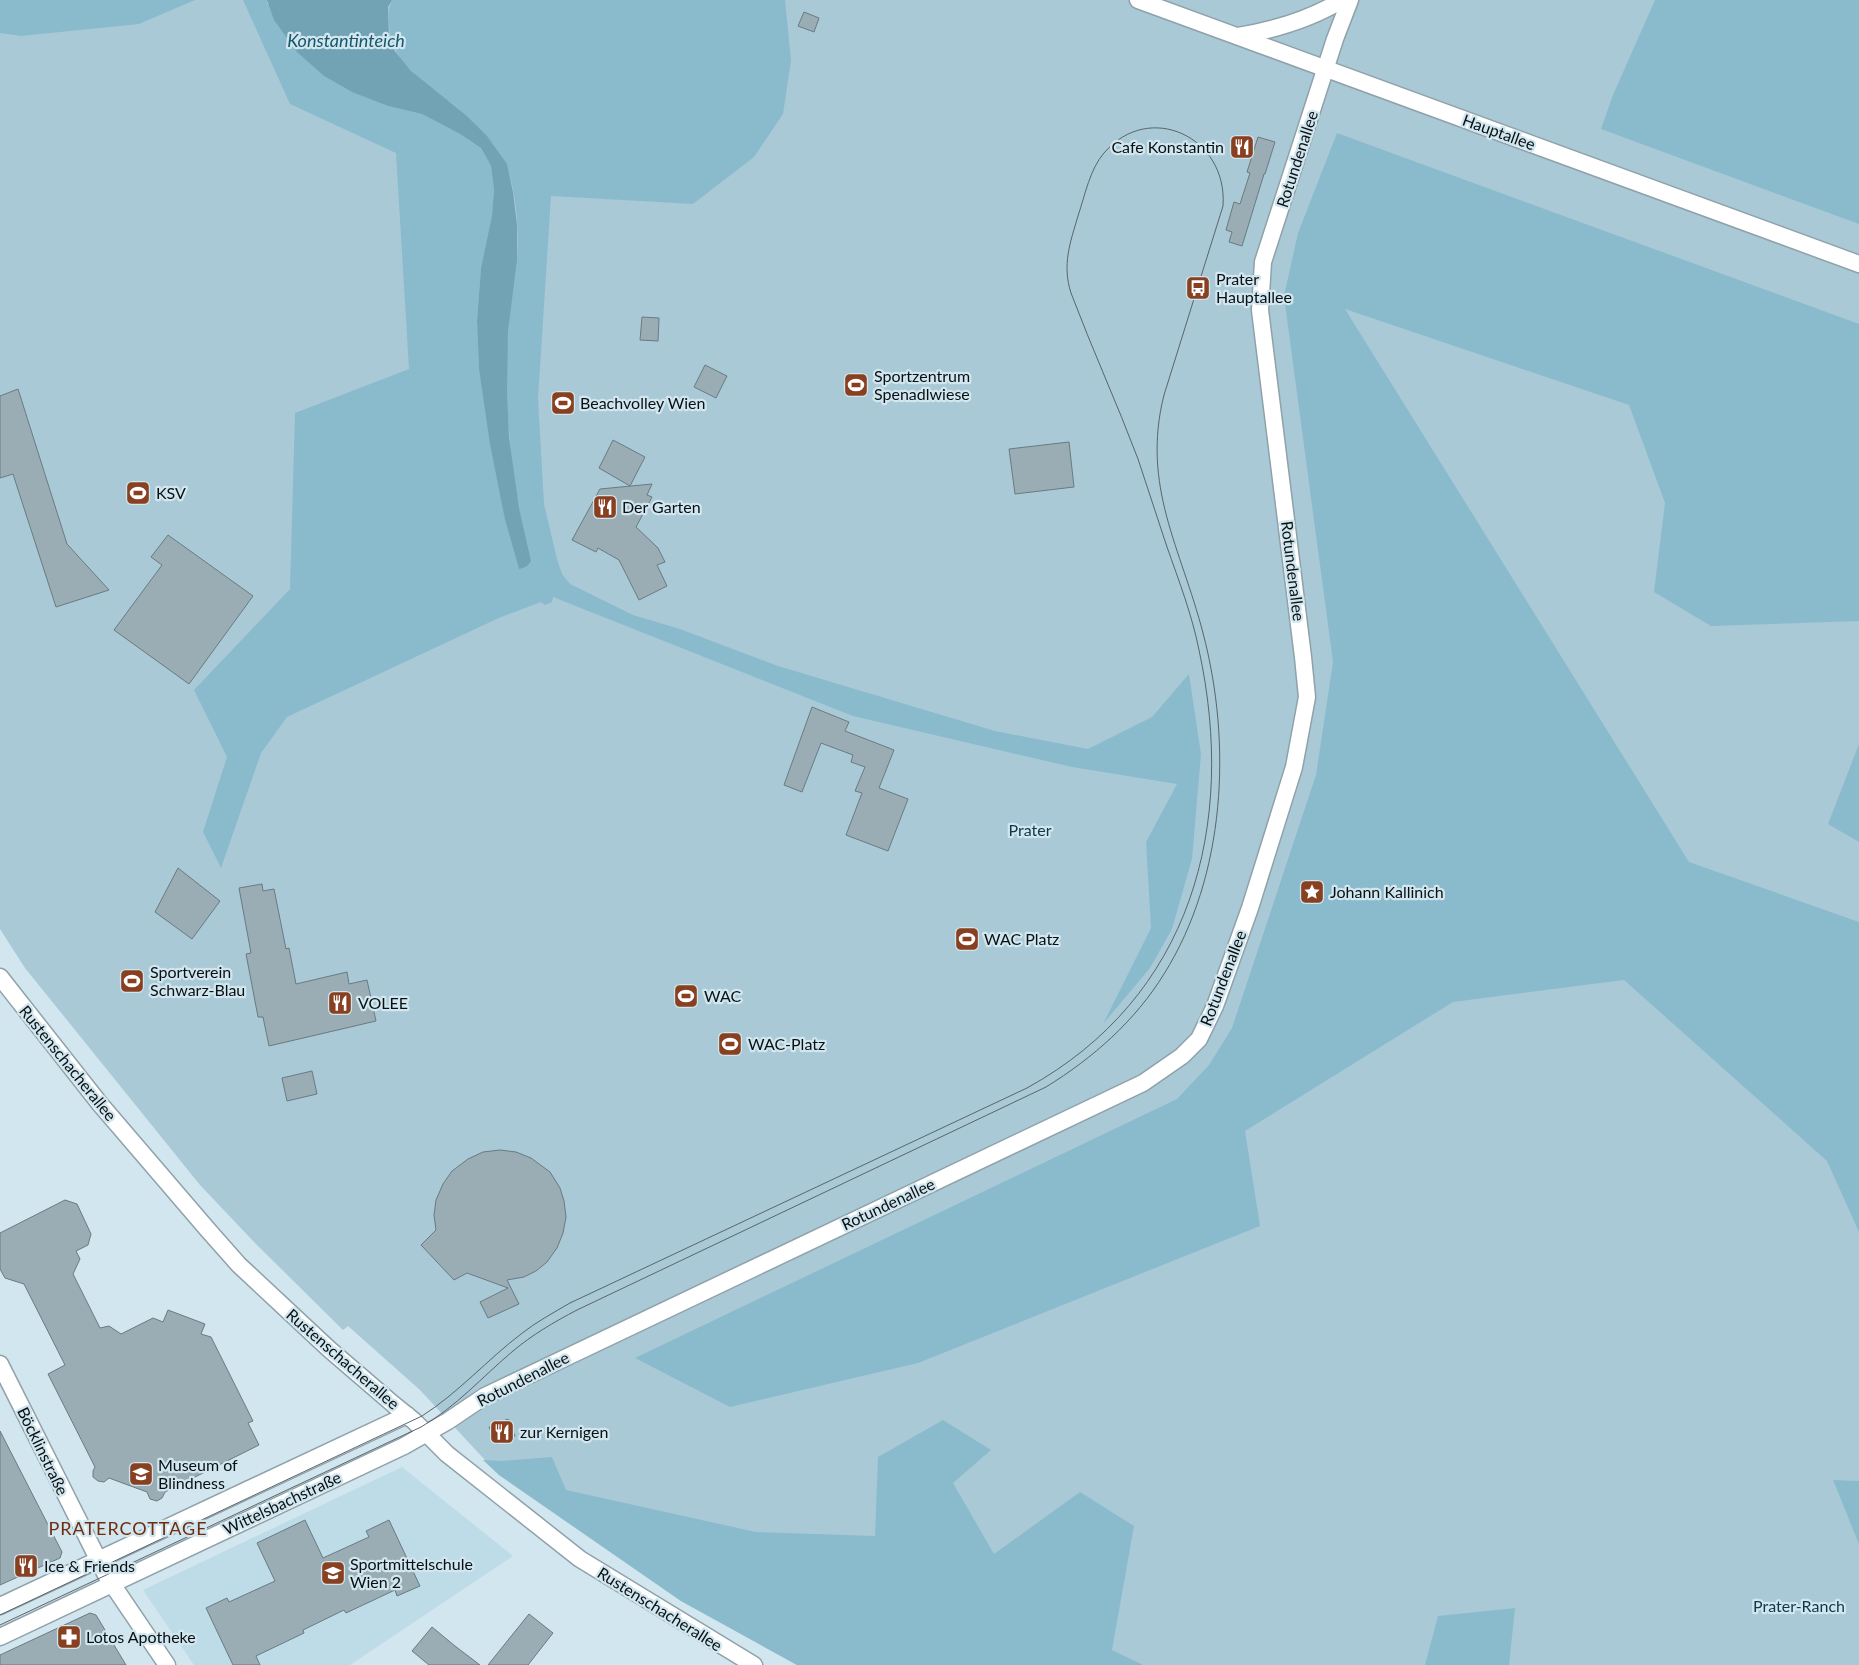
<svg xmlns="http://www.w3.org/2000/svg" width="1859" height="1665" font-family="Lato,sans-serif">
<style>
.built{fill:#bedce7}
.green{fill:#a9c9d6}
.forest{fill:#8abbcd}
.water{fill:#72a3b5}
.building{fill:#9aadb5;stroke:#687b82}
.lines{fill:none;stroke-linecap:round;stroke-linejoin:round}
.street-casing{stroke:#8fa2aa;stroke-width:19}
.street{stroke:#fff;stroke-width:16}
.tram{stroke:#59656a;stroke-width:1}
.labels{text-anchor:middle;stroke-width:4.5;stroke-linejoin:round;paint-order:stroke}
.street-label{font-size:16px;fill:#091013;stroke:#d1e6ee}
.poi-label{font-size:16px;fill:#091013;stroke:#d1e6ee;text-anchor:start}
.park-label{font-size:16px;fill:#0c3947;stroke:#d1e6ee}
.water-label{font-size:18px;font-style:italic;fill:#15566a;stroke:#d1e6ee}
.neighbourhood-label{font-size:18px;letter-spacing:1px;fill:#6e2d10;stroke:#d1e6ee}
</style>
<rect width="100%" height="100%" fill="#d1e6ee"/>
<path class="built" d="M 402,1467 L 513,1556 L 350,1665 L 194,1665 L 143,1590 Z"/>
<path class="green" d="M 0,0 L 1859,0 L 1859,1665 L 797,1665 L 681,1601 L 499,1475 L 420,1390 L 348,1326 L 343,1330 L 255,1243 L 200,1185 L 25,968 L 0,929 Z"/>
<g class="forest">
<path d="M 0,0 L 195,0 L 139,24 L 21,36 L 0,33 Z"/>
<path d="M 243,0 L 267,0 L 267,3 L 354,93 L 388,106 L 422,114 L 460,134 L 481,148 L 491,166 L 494,190 L 492,215 L 481,268 L 477,321 L 479,369 L 505,520 L 519,569 L 530,561 C 512,487 503,408 508,332 C 509,308 515,284 517,261 C 519,230 517,196 507,167 C 505,159 497,152 491,146 C 483,136 475,123 465,114 C 435,87 389,68 389,22 C 389,14 388,8 392,0 L 785,0 L 791,60 L 783,114 L 754,157 L 693,204 L 551,196 L 538,399 L 544,504 L 557,559 L 562,574 L 570,584 L 633,615 L 680,629 L 778,666 L 995,731 L 1088,749 L 1152,717 L 1189,674 L 1201,754 L 1192,859 L 1172,929 L 1150,968 L 1103,1024 L 1151,928 L 1146,842 L 1177,784 L 1072,767 L 853,716 L 553,597 L 552,602 L 545,605 L 541,602 L 501,617 L 287,717 L 261,753 L 221,868 L 203,832 L 227,757 L 194,690 L 290,589 L 295,413 L 409,369 L 396,153 L 290,104 Z"/>
<path d="M 1655,0 L 1859,0 L 1859,224 L 1601,129 L 1613,95 Z"/>
<path d="M 1337,133 L 1859,324 L 1859,621 L 1711,626 L 1654,592 L 1665,503 L 1629,405 L 1345,309 L 1689,862 L 1859,922 L 1859,1232 L 1827,1161 L 1624,980 L 1453,1002 L 1245,1131 L 1260,1226 L 918,1363 L 730,1407 L 635,1358 L 1177,1099 L 1209,1065 L 1232,1028 L 1316,775 L 1333,662 L 1284,296 L 1298,233 Z"/>
<path d="M 1859,744 L 1859,842 L 1828,824 Z"/>
<path d="M 943,1420 L 991,1450 L 953,1483 L 994,1554 L 1080,1492 L 1134,1526 L 1112,1650 L 1143,1665 L 797,1665 L 681,1601 L 499,1475 L 483,1460 L 502,1461 L 552,1457 L 566,1490 L 756,1532 L 875,1536 L 878,1457 Z"/>
<path d="M 1833,1480 L 1859,1481 L 1859,1544 Z"/>
<path d="M 1515,1608 L 1509,1665 L 1425,1665 L 1438,1616 Z"/>
</g>
<path class="water" d="M 267,0 L 392,0 L 388,7 L 389,36 L 394,50 L 411,71 L 466,115 L 487,136 L 507,164 L 513,192 L 517,225 L 517,261 L 508,331 L 507,392 L 509,437 L 519,508 L 531,561 C 528,566 525,568 519,569 L 505,520 L 490,444 L 479,369 L 477,321 L 481,268 L 492,215 L 494,190 L 491,166 L 481,148 L 460,134 L 422,114 L 388,106 L 354,93 L 324,76 L 297,52 L 274,20 Z"/>
<g class="building">
<path d="M 804,12 L 819,18 L 814,32 L 798,26 Z"/>
<path d="M 1258,137 L 1275,142 L 1265,174 L 1264,174 L 1242,246 L 1229,242 L 1232,232 L 1226,230 L 1234,202 L 1240,204 L 1250,173 L 1247,172 Z"/>
<path d="M 642,317 L 659,318 L 658,341 L 640,340 Z"/>
<path d="M 705,365 L 727,376 L 716,398 L 694,387 Z"/>
<path d="M 18,389 L 67,544 L 109,590 L 56,607 L 13,474 L 0,478 L 0,396 Z"/>
<path d="M 613,440 L 645,457 L 630,486 L 599,468 Z"/>
<path d="M 1069,442 L 1074,487 L 1015,494 L 1009,449 Z"/>
<path d="M 652,484 L 647,495 L 652,497 L 636,527 L 658,548 L 665,562 L 657,565 L 667,586 L 639,600 L 619,560 L 598,548 L 596,552 L 572,540 L 600,489 Z"/>
<path d="M 168,535 L 253,596 L 189,684 L 114,630 L 162,565 L 151,557 Z"/>
<path d="M 812,707 L 849,722 L 845,731 L 894,750 L 879,788 L 908,799 L 888,851 L 846,835 L 862,793 L 855,791 L 865,767 L 851,762 L 853,755 L 821,743 L 802,792 L 784,785 Z"/>
<path d="M 178,868 L 220,901 L 192,939 L 155,912 Z"/>
<path d="M 262,884 L 263,891 L 274,889 L 286,949 L 289,948 L 296,984 L 347,972 L 349,984 L 367,980 L 376,1021 L 269,1046 L 263,1017 L 258,1017 L 246,954 L 251,953 L 239,888 Z"/>
<path d="M 312,1071 L 317,1094 L 287,1101 L 282,1078 Z"/>
<path d="M 500,1150 L 516,1152 L 531,1158 L 550,1172 L 560,1188 L 564,1201 L 566,1217 L 563,1233 L 557,1248 L 547,1262 L 536,1271 L 524,1277 L 507,1280 L 519,1304 L 488,1318 L 480,1302 L 508,1288 L 467,1273 L 454,1280 L 421,1245 L 436,1230 L 434,1215 L 436,1200 L 443,1184 L 452,1171 L 468,1159 L 483,1152 Z"/>
<path d="M 65,1200 L 77,1204 L 91,1234 L 88,1245 L 76,1251 L 80,1259 L 73,1274 L 100,1328 L 109,1326 L 121,1334 L 153,1318 L 163,1322 L 168,1310 L 205,1324 L 201,1334 L 211,1337 L 253,1421 L 248,1423 L 259,1445 L 165,1492 L 162,1498 L 157,1501 L 150,1499 L 147,1492 L 109,1478 L 104,1482 L 98,1481 L 93,1477 L 93,1471 L 95,1467 L 48,1374 L 65,1365 L 24,1284 L 5,1278 L 0,1269 L 0,1233 Z"/>
<path d="M 508,1419 L 515,1436 L 496,1444 L 489,1427 Z"/>
<path d="M 0,1431 L 62,1552 L 60,1558 L 0,1585 Z"/>
<path d="M 305,1520 L 323,1558 L 369,1537 L 366,1531 L 389,1520 L 420,1586 L 397,1596 L 395,1590 L 346,1613 L 344,1610 L 303,1630 L 304,1633 L 256,1656 L 260,1665 L 233,1665 L 206,1608 L 227,1598 L 229,1602 L 275,1581 L 257,1543 Z"/>
<path d="M 90,1613 L 96,1615 L 126,1665 L 0,1665 L 0,1655 Z"/>
<path d="M 529,1614 L 553,1633 L 528,1665 L 488,1665 Z"/>
<path d="M 432,1627 L 455,1646 L 480,1665 L 429,1665 L 412,1651 Z"/>
</g>
<g class="lines">
<defs>
<g id="street">
<path d="M 1138,0 L 1859,264"/>
<path d="M 1238,36 C 1274,30 1311,19 1342,0"/>
<path d="M 0,977 L 100,1104 L 208,1230 L 239,1265 L 329,1349 L 393,1404 L 414,1421 L 447,1454 L 580,1559 L 754,1665"/>
<path d="M 0,1364 L 106,1575 L 167,1665"/>
<path d="M 0,1606 L 407,1415"/>
<path d="M 0,1637 L 404,1446 L 448,1421 L 485,1396 L 1143,1083 L 1182,1056 L 1199,1039 L 1215,1006 L 1250,908 L 1294,767 L 1307,697 L 1303,657 L 1260,310 L 1263,262 L 1335,39 L 1350,0"/>
</g>
</defs>
<use href="#street" class="street-casing"/>
<use href="#street" class="street"/>
<path class="tram" d="M 0,1615 L 422,1416 C 458,1393 487,1360 521,1334 C 536,1322 553,1313 570,1303 L 1027,1088 C 1192,997 1237,825 1199,650 C 1192,615 1179,581 1167,547 C 1157,518 1148,488 1138,459 C 1117,403 1092,349 1071,293 C 1062,265 1070,243 1078,216 C 1085,195 1090,169 1104,153 C 1149,100 1228,137 1223,206 L 1164,395 C 1141,486 1181,548 1203,633 C 1232,743 1226,875 1164,974 C 1135,1021 1093,1058 1046,1087 L 577,1310 C 554,1322 532,1335 513,1351 C 482,1377 456,1407 421,1427 L 0,1625"/>
</g>
<defs>
<symbol id="restaurant-square" viewBox="-11 -11 22 22"><rect x="-9" y="-9" width="18" height="18" rx="4" fill="#884021" stroke="#d1e6ee"/><path d="M-5-6h1v4h1v-4h1v4h1v-4h1v5L-1.5 .5V6h-2V.5L-5-1ZM5-6V6H3V1.5H1.5Q1.5-4 5-6Z" fill="#fff"/></symbol>
<symbol id="bus-square" viewBox="-11 -11 22 22"><rect x="-9" y="-9" width="18" height="18" rx="4" fill="#884021" stroke="#d1e6ee"/><path d="M-5-6H5V4H4V6H2V4H-2V6H-4V4H-5ZM-3.5-4V0h7V-4ZM-3.5 1.2v1.5H-2V1.2ZM2 1.2v1.5H3.5V1.2Z" fill="#fff"/></symbol>
<symbol id="stadium-square" viewBox="-11 -11 22 22"><rect x="-9" y="-9" width="18" height="18" rx="4" fill="#884021" stroke="#d1e6ee"/><path d="M0-5a6.5 5 0 1 0 0 10a6.5 5 0 1 0 0-10ZM-3.5-1.8h7v3.6h-7Z" fill="#fff"/></symbol>
<symbol id="sight-square" viewBox="-11 -11 22 22"><rect x="-9" y="-9" width="18" height="18" rx="4" fill="#884021" stroke="#d1e6ee"/><path d="M0-6L1.8-2.2L6-1.7L2.9 1.2L3.7 5.4L0 3.3L-3.7 5.4L-2.9 1.2L-6-1.7L-1.8-2.2Z" fill="#fff"/></symbol>
<symbol id="school-square" viewBox="-11 -11 22 22"><rect x="-9" y="-9" width="18" height="18" rx="4" fill="#884021" stroke="#d1e6ee"/><path d="M0-5L7-2L0 1L-7-2ZM-4 1L0 2.5L4 1V4Q0 6-4 4Z" fill="#fff"/></symbol>
<symbol id="pharmacy-square" viewBox="-11 -11 22 22"><rect x="-9" y="-9" width="18" height="18" rx="4" fill="#884021" stroke="#d1e6ee"/><path d="M-2-6h4v4h4v4h-4v4h-4v-4h-4v-4h4Z" fill="#fff"/></symbol>
</defs>
<g fill-rule="evenodd">
<use href="#restaurant-square" x="1228" y="133" width="28" height="28"/>
<use href="#bus-square" x="1184" y="274" width="28" height="28"/>
<use href="#stadium-square" x="842" y="371" width="28" height="28"/>
<use href="#stadium-square" x="549" y="389" width="28" height="28"/>
<use href="#stadium-square" x="124" y="479" width="28" height="28"/>
<use href="#restaurant-square" x="591" y="493" width="28" height="28"/>
<use href="#sight-square" x="1298" y="878" width="28" height="28"/>
<use href="#stadium-square" x="953" y="925" width="28" height="28"/>
<use href="#stadium-square" x="118" y="967" width="28" height="28"/>
<use href="#stadium-square" x="672" y="982" width="28" height="28"/>
<use href="#restaurant-square" x="326" y="989" width="28" height="28"/>
<use href="#stadium-square" x="716" y="1030" width="28" height="28"/>
<use href="#restaurant-square" x="488" y="1418" width="28" height="28"/>
<use href="#school-square" x="127" y="1460" width="28" height="28"/>
<use href="#restaurant-square" x="12" y="1552" width="28" height="28"/>
<use href="#school-square" x="319" y="1559" width="28" height="28"/>
<use href="#pharmacy-square" x="55" y="1623" width="28" height="28"/>
</g>
<g class="labels">
<g class="street-label">
<text transform="translate(1499 132) rotate(20)" y="6">Hauptallee</text>
<text transform="translate(1297 159) rotate(-72)" y="6">Rotundenallee</text>
<text transform="translate(1293 571) rotate(83)" y="6">Rotundenallee</text>
<text transform="translate(1223 978) rotate(-69)" y="6">Rotundenallee</text>
<text transform="translate(68 1063) rotate(51)" y="6">Rustenschacherallee</text>
<text transform="translate(888 1204) rotate(-25)" y="6">Rotundenallee</text>
<text transform="translate(343 1359) rotate(41)" y="6">Rustenschacherallee</text>
<text transform="translate(523 1379) rotate(-27)" y="6">Rotundenallee</text>
<text transform="translate(43 1451) rotate(64)" y="6">Böcklinstraße</text>
<text transform="translate(282 1503) rotate(-25)" y="6">Wittelsbachstraße</text>
<text transform="translate(660 1609) rotate(32)" y="6">Rustenschacherallee</text>
</g>
<g class="poi-label">
<text x="1224" y="153" text-anchor="end">Cafe Konstantin</text>
<text x="1216" y="285">Prater<tspan x="1216" dy="18">Hauptallee</tspan></text>
<text x="874" y="382">Sportzentrum<tspan x="874" dy="18">Spenadlwiese</tspan></text>
<text x="580" y="409">Beachvolley Wien</text>
<text x="156" y="499">KSV</text>
<text x="622" y="513">Der Garten</text>
<text x="1330" y="898">Johann Kallinich</text>
<text x="984" y="945">WAC Platz</text>
<text x="150" y="978">Sportverein<tspan x="150" dy="18">Schwarz-Blau</tspan></text>
<text x="704" y="1002">WAC</text>
<text x="358" y="1009">VOLEE</text>
<text x="748" y="1050">WAC-Platz</text>
<text x="520" y="1438">zur Kernigen</text>
<text x="158" y="1471">Museum of<tspan x="158" dy="18">Blindness</tspan></text>
<text x="350" y="1570">Sportmittelschule<tspan x="350" dy="18">Wien 2</tspan></text>
<text x="44" y="1572">Ice &amp; Friends</text>
<text x="86" y="1643">Lotos Apotheke</text>
</g>
<g class="park-label">
<text x="1030" y="836">Prater</text>
<text x="1799" y="1612">Prater-Ranch</text>
</g>
<g class="water-label">
<text x="346" y="47">Konstantinteich</text>
</g>
<g class="neighbourhood-label">
<text x="128" y="1535">PRATERCOTTAGE</text>
</g>
</g>
</svg>
